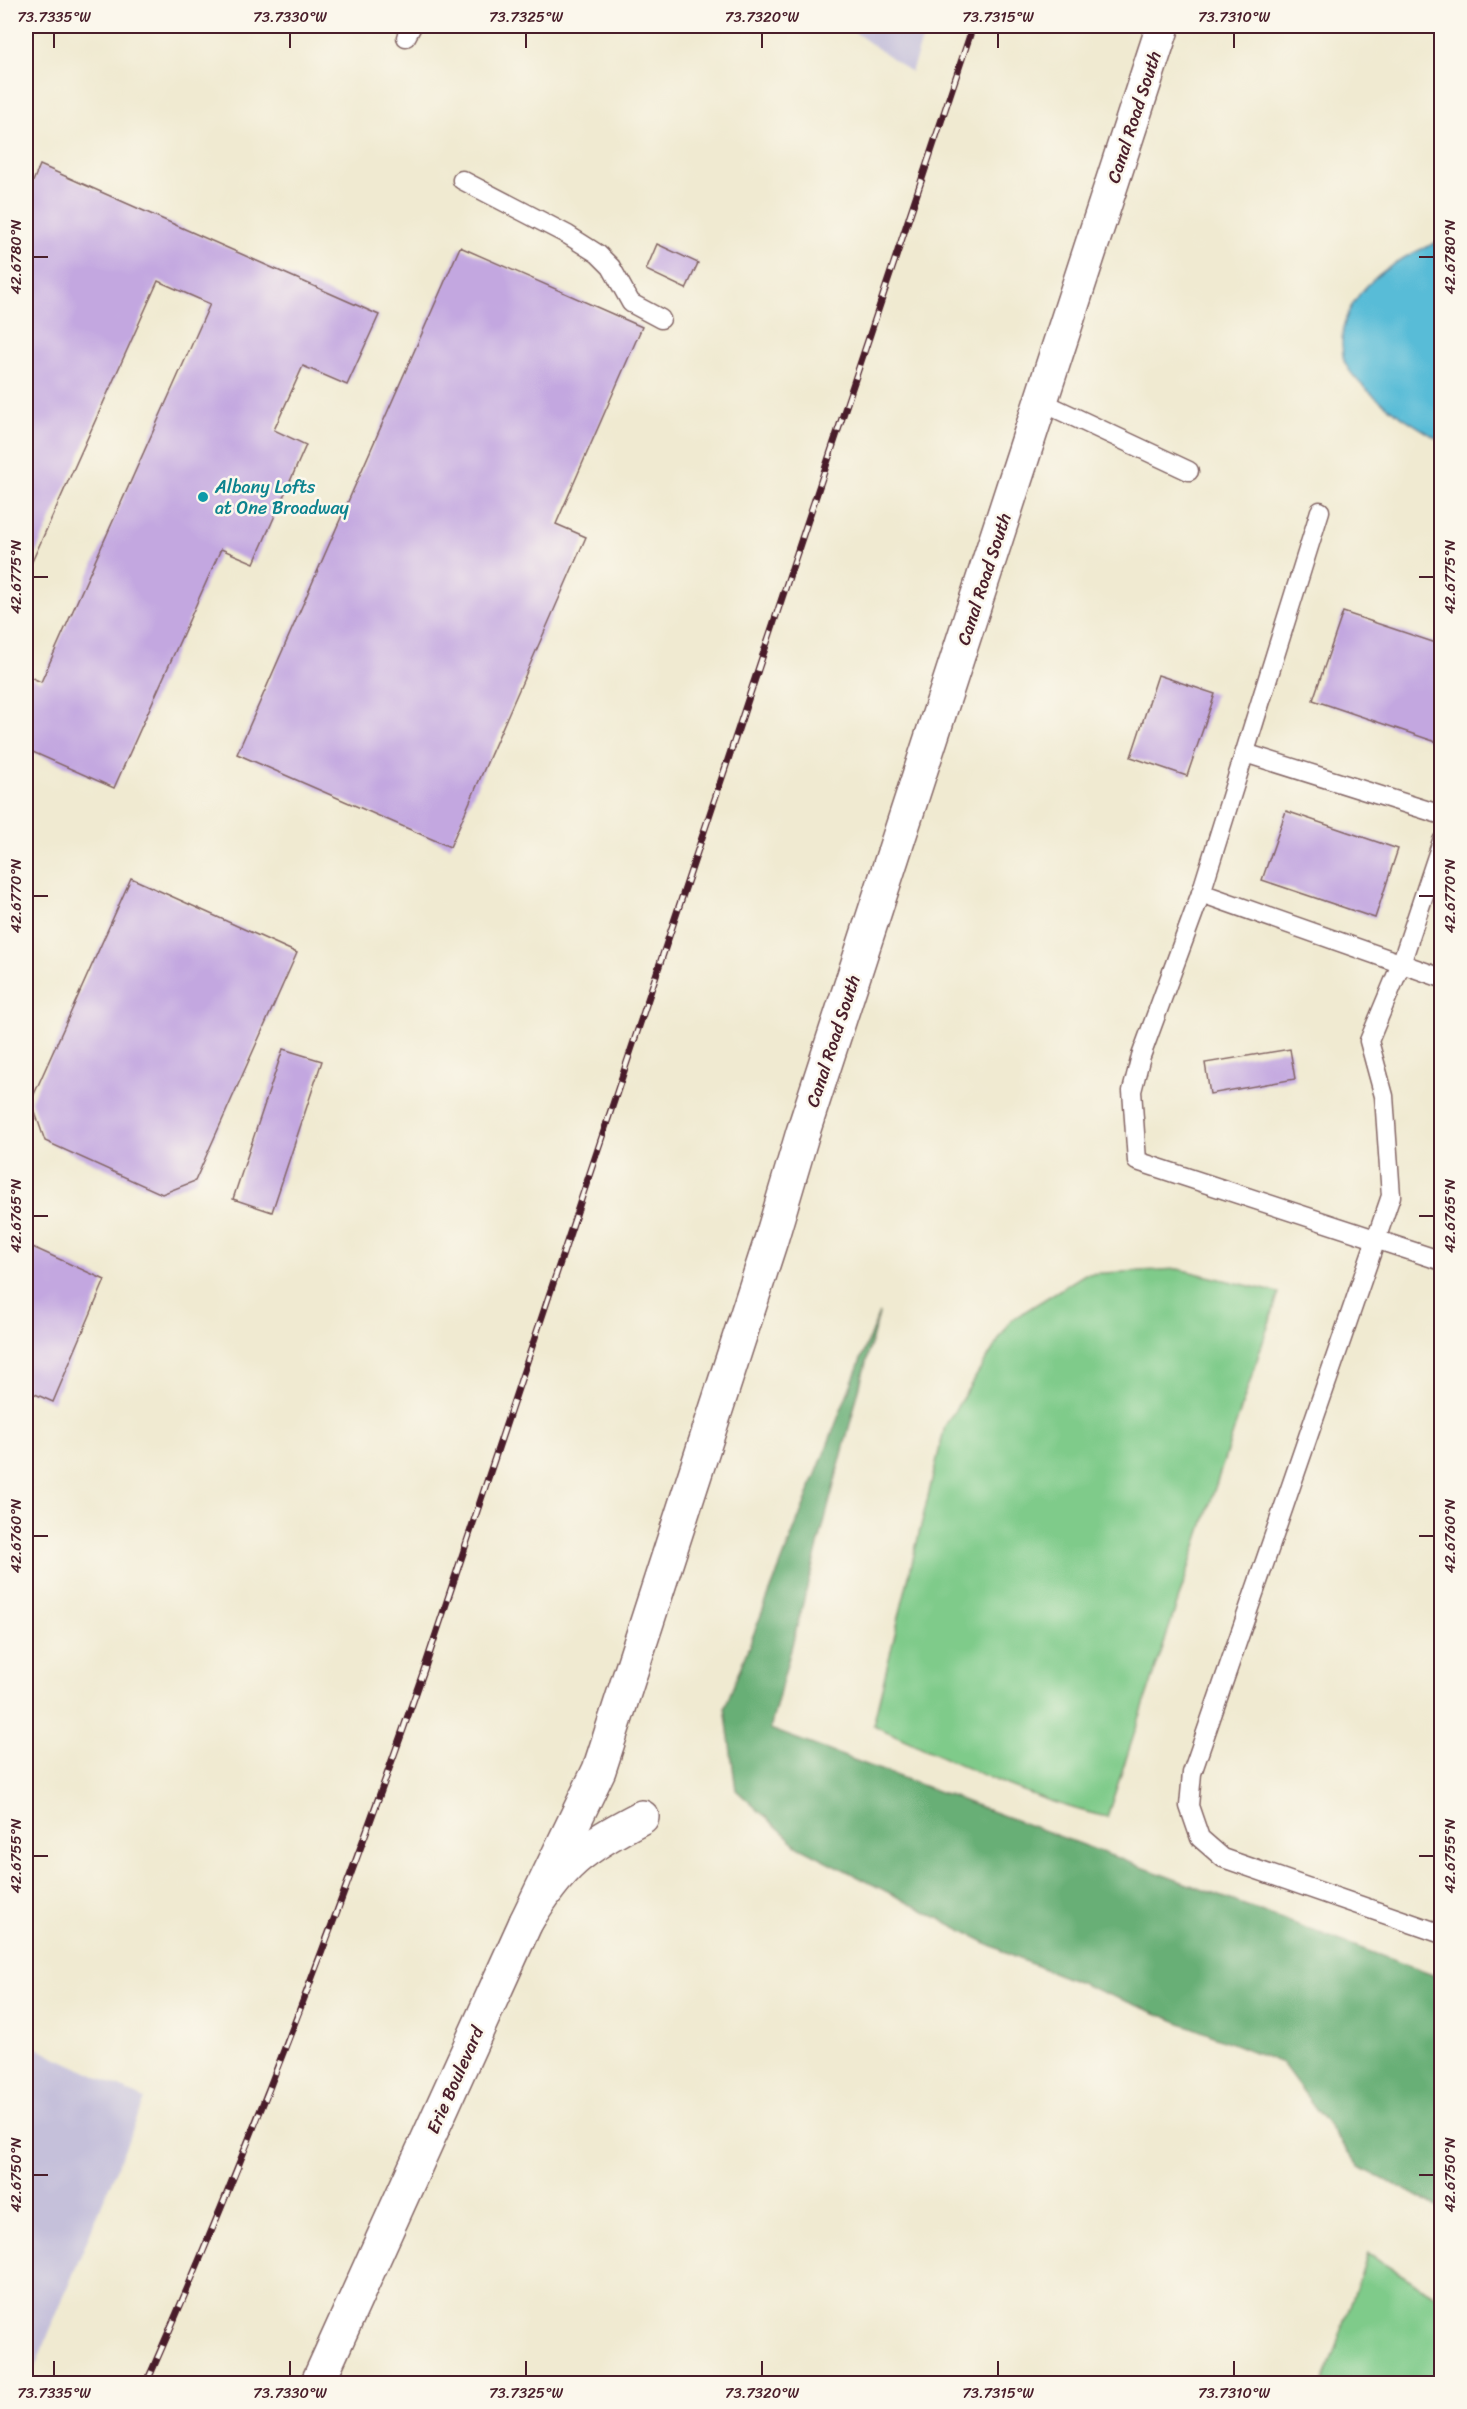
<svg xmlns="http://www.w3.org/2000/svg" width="1467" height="2409" font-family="Sriracha,sans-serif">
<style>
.industrial{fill:#c5c0da}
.green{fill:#7fcb8a;stroke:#64755a;stroke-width:1.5}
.forest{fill:#67af76;stroke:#586750;stroke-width:1.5}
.water{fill:#59bcd7;stroke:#526e81;stroke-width:1.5}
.building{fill:#c3a7e0}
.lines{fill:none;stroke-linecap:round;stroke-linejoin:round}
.lane-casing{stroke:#846665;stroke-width:21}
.street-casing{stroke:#846665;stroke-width:36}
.lane{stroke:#fff;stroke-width:18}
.street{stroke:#fff;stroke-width:33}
.rail-casing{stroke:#4a1f2b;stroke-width:7}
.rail{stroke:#fbf7ec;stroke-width:4.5;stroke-dasharray:14;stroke-linecap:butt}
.ticks{fill:none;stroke:#4a1f2b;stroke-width:2}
.culture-dot{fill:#0f9aa8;stroke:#fbf7ec;stroke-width:2}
.labels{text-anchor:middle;stroke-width:5;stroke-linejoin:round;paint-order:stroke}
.street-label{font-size:18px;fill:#4a1f2b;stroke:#fbf7ec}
.culture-label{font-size:18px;fill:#0d838f;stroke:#fbf7ec;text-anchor:start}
.neatline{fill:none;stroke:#4a1f2b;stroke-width:2}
.ticks-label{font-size:15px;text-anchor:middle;fill:#4a1f2b}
</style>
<rect width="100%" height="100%" fill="#fbf7ec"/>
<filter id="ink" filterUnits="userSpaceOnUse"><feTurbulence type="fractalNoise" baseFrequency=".0167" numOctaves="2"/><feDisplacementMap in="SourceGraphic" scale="12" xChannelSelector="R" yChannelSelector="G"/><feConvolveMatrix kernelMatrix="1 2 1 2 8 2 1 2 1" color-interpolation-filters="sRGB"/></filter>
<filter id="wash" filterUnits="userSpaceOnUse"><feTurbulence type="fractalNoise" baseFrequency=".008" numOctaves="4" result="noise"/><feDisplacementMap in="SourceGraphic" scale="24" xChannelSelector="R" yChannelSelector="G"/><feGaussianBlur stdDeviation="1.35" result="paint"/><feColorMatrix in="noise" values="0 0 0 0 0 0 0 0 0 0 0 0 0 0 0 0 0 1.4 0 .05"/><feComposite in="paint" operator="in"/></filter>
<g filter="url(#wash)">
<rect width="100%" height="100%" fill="#f0ead1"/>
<g class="industrial">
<path d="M 846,26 L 927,26 L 911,72 Z"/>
<path d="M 26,2043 L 145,2099 L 28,2384 L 26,2383 Z"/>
</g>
<g class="green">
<path d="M 1178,1269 L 1279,1293 L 1107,1817 C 1026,1799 948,1759 873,1725 L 945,1426 L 1011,1320 L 1085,1274 Z"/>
<path d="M 1368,2254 L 1441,2299 L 1441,2383 L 1323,2383 Z"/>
</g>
<path class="forest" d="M 879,1313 L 770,1729 L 1441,1978 L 1441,2208 L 1359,2167 L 1282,2063 L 1014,1957 L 798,1846 L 736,1790 L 725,1707 Z"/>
<path class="water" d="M 1441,241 L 1442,241 L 1441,441 C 1413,424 1360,393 1345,363 C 1342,358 1343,351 1342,345 C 1340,291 1397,257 1441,241 Z"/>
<g id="blocks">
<g class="building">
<path d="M 40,165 L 379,315 L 347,385 L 303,366 L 274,430 L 306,445 L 254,563 L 221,549 L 114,788 L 26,749 L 26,675 L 41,682 L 210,304 L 158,281 L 26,575 L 26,198 Z"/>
<path d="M 657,244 L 698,263 L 686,289 L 646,270 Z"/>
<path d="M 460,247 L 642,327 L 556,524 L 586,537 L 450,847 L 237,754 Z"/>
<path d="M 1343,612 L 1442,645 L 1442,744 L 1313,700 Z"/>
<path d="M 1158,675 L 1215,694 L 1187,776 L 1131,757 Z"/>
<path d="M 1286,811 L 1398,849 L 1375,918 L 1262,880 Z"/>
<path d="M 131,878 L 297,953 L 195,1181 L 162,1194 L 45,1141 L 31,1101 Z"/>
<path d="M 283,1049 L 322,1061 L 272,1212 L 233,1199 Z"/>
<path d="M 1290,1049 L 1295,1079 L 1210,1094 L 1205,1063 Z"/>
<path d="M 26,1244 L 105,1280 L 53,1402 L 26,1390 Z"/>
</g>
</g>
</g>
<g filter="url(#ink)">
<use href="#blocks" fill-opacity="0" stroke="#846665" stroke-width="1.5"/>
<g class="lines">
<defs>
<g id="lane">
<path d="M 406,37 L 412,26"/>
<path d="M 462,180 L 568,235 L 598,254 L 611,267 L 631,303 L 661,319"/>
<path d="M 1042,402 L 1189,471"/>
<path d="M 1320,511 L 1201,893 L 1141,1056 L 1132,1091 L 1137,1161 L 1442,1261"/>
<path d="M 1245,753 L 1442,815"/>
<path d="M 1442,841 L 1401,964 L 1369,1041 L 1384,1096 L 1391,1196 L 1192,1773 L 1189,1806 L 1200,1838 L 1223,1858 L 1442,1934"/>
<path d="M 1201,893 L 1442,978"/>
</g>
<g id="street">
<path d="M 526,1922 L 599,1770 L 771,1240 L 803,1132 L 1163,26"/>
<path d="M 317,2384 L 526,1922 C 561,1864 582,1848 642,1817"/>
</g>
</defs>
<use href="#lane" class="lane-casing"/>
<use href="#street" class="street-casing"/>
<use href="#lane" class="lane"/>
<use href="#street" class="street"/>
<defs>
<path id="rail" d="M 146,2384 C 249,2151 339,1913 423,1673 L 973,26"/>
</defs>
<use href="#rail" class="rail-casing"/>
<use href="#rail" class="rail"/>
</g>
</g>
<path class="ticks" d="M 54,33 L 54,48M 290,33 L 290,48M 526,33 L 526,48M 762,33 L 762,48M 998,33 L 998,48M 1234,33 L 1234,48M 33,257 L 48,257M 1419,257 L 1434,257M 33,577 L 48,577M 1419,577 L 1434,577M 33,896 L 48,896M 1419,896 L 1434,896M 33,1216 L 48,1216M 1419,1216 L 1434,1216M 33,1536 L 48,1536M 1419,1536 L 1434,1536M 33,1856 L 48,1856M 1419,1856 L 1434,1856M 33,2175 L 48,2175M 1419,2175 L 1434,2175M 54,2361 L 54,2376M 290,2361 L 290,2376M 526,2361 L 526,2376M 762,2361 L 762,2376M 998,2361 L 998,2376M 1234,2361 L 1234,2376"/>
<circle class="culture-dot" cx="203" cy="497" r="6"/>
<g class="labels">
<g class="street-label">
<text transform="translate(1134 117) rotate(-72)" y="6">Canal Road South</text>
<text transform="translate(984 579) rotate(-72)" y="6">Canal Road South</text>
<text transform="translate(833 1041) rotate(-72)" y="6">Canal Road South</text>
<text transform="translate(455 2080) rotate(-66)" y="6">Erie Boulevard</text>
</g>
<g class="culture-label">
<text x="215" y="493">Albany Lofts<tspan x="215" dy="21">at One Broadway</tspan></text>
</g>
</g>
<rect width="1467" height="2409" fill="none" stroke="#fbf7ec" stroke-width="66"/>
<rect x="33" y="33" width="1401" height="2343" class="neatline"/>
<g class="ticks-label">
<text x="54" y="22">73.7335°W</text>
<text x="290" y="22">73.7330°W</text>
<text x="526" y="22">73.7325°W</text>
<text x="762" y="22">73.7320°W</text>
<text x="998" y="22">73.7315°W</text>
<text x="1234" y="22">73.7310°W</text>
<text transform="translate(16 257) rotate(-90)" y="5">42.6780°N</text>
<text transform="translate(1450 257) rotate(-90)" y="5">42.6780°N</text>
<text transform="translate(16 577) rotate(-90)" y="5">42.6775°N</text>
<text transform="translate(1450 577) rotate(-90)" y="5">42.6775°N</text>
<text transform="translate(16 896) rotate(-90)" y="5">42.6770°N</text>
<text transform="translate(1450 896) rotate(-90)" y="5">42.6770°N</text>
<text transform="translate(16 1216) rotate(-90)" y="5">42.6765°N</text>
<text transform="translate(1450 1216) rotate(-90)" y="5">42.6765°N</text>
<text transform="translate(16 1536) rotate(-90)" y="5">42.6760°N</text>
<text transform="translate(1450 1536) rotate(-90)" y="5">42.6760°N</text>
<text transform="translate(16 1856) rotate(-90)" y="5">42.6755°N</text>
<text transform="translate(1450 1856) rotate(-90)" y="5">42.6755°N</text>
<text transform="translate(16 2175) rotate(-90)" y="5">42.6750°N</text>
<text transform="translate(1450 2175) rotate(-90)" y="5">42.6750°N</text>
<text x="54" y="2398">73.7335°W</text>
<text x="290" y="2398">73.7330°W</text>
<text x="526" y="2398">73.7325°W</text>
<text x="762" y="2398">73.7320°W</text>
<text x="998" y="2398">73.7315°W</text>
<text x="1234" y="2398">73.7310°W</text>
</g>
</svg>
